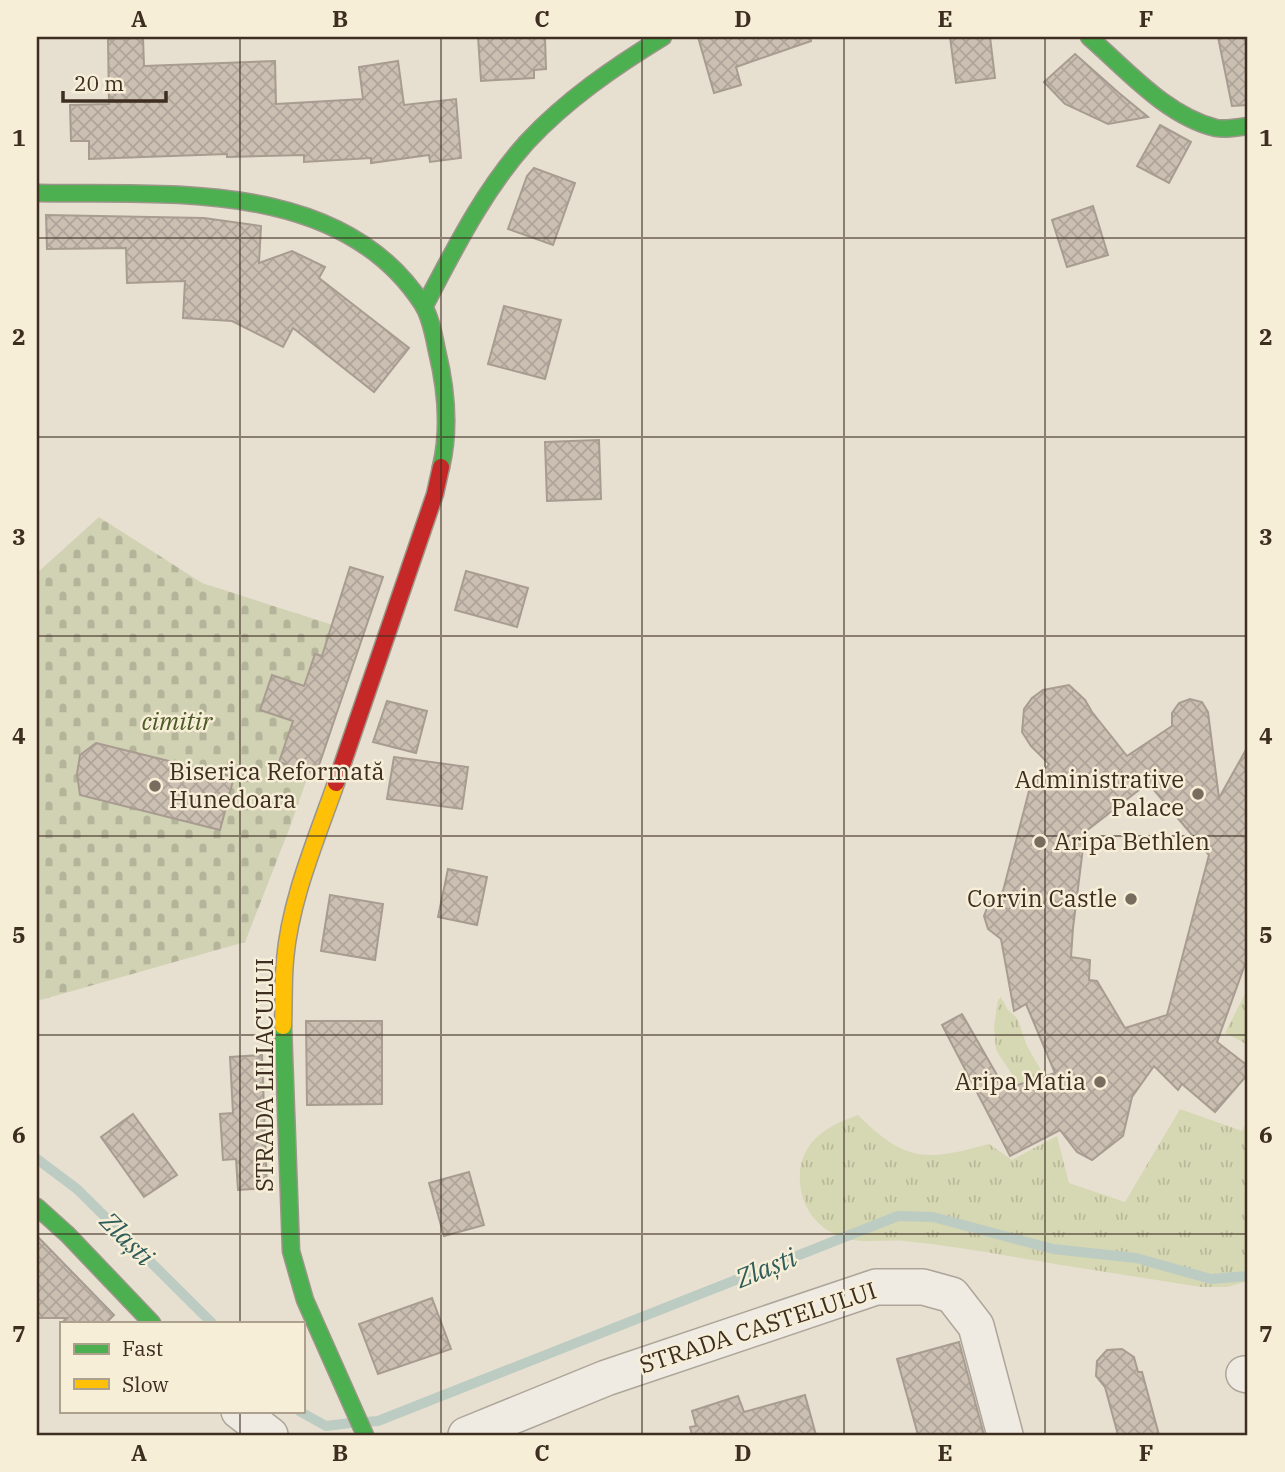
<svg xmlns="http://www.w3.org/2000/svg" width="1285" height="1472" font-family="'IBM Plex Serif',serif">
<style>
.grass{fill:url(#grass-tufts)}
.cemetery{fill:url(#cemetery-stones)}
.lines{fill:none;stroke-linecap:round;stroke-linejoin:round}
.stream{stroke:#bcccc2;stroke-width:10}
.building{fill:url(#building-cross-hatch);stroke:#a89c90;stroke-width:2;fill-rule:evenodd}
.street-casing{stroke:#ada599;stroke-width:38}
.fast-casing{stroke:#9c958a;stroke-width:19}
.slow-casing{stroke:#9c958a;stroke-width:19}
.jam-casing{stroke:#9c958a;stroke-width:19}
.street{stroke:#efebe3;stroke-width:35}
.fast{stroke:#4caf50;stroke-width:16}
.slow{stroke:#ffc107;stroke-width:16}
.jam{stroke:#c62828;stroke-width:16}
.grid{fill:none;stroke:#3d2e20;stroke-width:2;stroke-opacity:0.55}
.poi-dot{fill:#786c5e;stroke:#f7eed8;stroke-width:2.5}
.labels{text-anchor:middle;stroke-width:5;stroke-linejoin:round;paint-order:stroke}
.park-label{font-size:24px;font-style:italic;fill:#4d5a26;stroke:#f7eed8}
.poi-label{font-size:24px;fill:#3d2e20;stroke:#f7eed8;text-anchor:end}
.street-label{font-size:24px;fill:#3d2e20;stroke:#f7eed8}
.water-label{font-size:26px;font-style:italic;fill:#2f5d5a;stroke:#f7eed8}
.neatline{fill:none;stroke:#3d2e20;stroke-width:2.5}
.grid-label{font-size:23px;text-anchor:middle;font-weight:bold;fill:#3d2e20}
</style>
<defs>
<pattern id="grass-tufts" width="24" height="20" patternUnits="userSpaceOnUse" patternTransform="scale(1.75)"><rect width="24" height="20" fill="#d6d7b3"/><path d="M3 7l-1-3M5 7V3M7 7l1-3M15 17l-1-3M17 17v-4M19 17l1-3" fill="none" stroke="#b9b99a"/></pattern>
<pattern id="cemetery-stones" width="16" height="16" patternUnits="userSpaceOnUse" patternTransform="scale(1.75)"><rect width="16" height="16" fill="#d1d1b3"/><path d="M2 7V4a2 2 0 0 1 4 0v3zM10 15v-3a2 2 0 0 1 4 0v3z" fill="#b4b49a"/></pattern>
<pattern id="building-cross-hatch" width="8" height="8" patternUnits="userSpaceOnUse" patternTransform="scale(1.75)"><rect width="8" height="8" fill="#cbbfb2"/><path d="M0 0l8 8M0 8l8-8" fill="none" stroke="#afa499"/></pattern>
</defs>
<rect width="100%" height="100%" fill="#e7e0d1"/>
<g class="grass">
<path d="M 1248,988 L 1248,1045 L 1225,1033 Z"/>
<path d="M 1001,997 L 1008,1010 L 1017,1018 L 1027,1046 L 1042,1072 L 1044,1083 L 1030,1102 L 996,1050 L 994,1026 L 998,1000 Z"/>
<path d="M 1180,1109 L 1242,1131 L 1248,1119 L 1248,1281 L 1227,1287 L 1201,1287 C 1169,1282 1137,1277 1106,1272 C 1039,1262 972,1248 905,1241 C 881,1239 854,1246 832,1233 C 809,1220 798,1197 800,1171 C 804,1138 830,1125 858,1115 C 906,1163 926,1161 989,1144 L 1012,1160 L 1057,1136 L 1069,1183 L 1125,1202 Z"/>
</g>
<path class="cemetery" d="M 99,517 L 202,583 L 358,633 L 290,827 L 245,942 L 37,1001 L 37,573 Z"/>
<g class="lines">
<g class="stream">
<path d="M 37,1159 L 77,1189 L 212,1323"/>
<path d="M 299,1411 L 326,1426 L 350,1423"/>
<path d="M 366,1422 L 378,1421 L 898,1216 L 933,1217 L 1053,1249 L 1136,1258 L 1211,1279 L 1248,1276"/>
</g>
</g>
<g class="building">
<path d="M 478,37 L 545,37 L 546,69 L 534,70 L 534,78 L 481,81 Z"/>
<path d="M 698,37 L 810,37 L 811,41 L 736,67 L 741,85 L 714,93 Z"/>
<path d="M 950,37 L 990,37 L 995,78 L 956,83 Z"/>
<path d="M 1218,37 L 1248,37 L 1248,105 L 1232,106 Z"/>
<path d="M 143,38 L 144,66 L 275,61 L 276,104 L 363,99 L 359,67 L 398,61 L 404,105 L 456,99 L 461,158 L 430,162 L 429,155 L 371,163 L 371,158 L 304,162 L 304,155 L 227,157 L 227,154 L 89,159 L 89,141 L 71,141 L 70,105 L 109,104 L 108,39 Z"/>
<path d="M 1075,54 L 1119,93 L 1148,117 L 1108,124 L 1065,104 L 1044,82 Z"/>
<path d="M 1160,125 L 1191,142 L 1169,183 L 1137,166 Z"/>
<path d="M 534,168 L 575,183 L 553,245 L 508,229 L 527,176 Z"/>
<path d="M 1093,206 L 1108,255 L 1067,267 L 1052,220 Z"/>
<path d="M 46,215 L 204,218 L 261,226 L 259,263 L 292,251 L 325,267 L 319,278 L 409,348 L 374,392 L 293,328 L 283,347 L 232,321 L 183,318 L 185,281 L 127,283 L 126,248 L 47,249 Z"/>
<path d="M 504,306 L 561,320 L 545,379 L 488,364 Z"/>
<path d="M 599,440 L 601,499 L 547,501 L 545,442 Z"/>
<path d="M 350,567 L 383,577 L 316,774 L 279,762 L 293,721 L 260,710 L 272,675 L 304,686 L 315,654 L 322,656 Z"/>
<path d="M 466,571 L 528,588 L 517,627 L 455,610 Z"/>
<path d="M 1069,685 L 1085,700 L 1092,712 L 1127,756 L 1172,726 L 1172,713 L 1179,703 L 1190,699 L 1202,702 L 1208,712 L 1219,798 L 1248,746 L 1248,956 L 1217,1042 L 1248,1066 L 1248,1074 L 1215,1112 L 1182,1084 L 1178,1090 L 1154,1066 L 1132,1097 L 1123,1136 L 1092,1160 L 1077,1152 L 1060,1130 L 1010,1156 L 942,1025 L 962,1014 L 1005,1089 L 1055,1073 L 1026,1004 L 1014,1011 L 1001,939 L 988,929 L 984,916 L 989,903 L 1003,891 L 1029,791 L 1049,764 L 1031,746 L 1022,732 L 1024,709 L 1032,698 L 1043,690 ZM 1148,783 L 1209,855 L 1167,1015 L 1125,1028 L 1097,981 L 1089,980 L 1090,960 L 1071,957 L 1073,928 L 1085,832 Z"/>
<path d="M 387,701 L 427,711 L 416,753 L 373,742 Z"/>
<path d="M 96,743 L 234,777 L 220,830 L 80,795 L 77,774 L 80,755 Z"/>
<path d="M 394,757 L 468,767 L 462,809 L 387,799 Z"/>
<path d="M 448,869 L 487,877 L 477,925 L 438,917 Z"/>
<path d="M 330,895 L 383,904 L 375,960 L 321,951 Z"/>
<path d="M 306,1021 L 382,1021 L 382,1104 L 307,1105 Z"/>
<path d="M 262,1055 L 267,1188 L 238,1190 L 236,1159 L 223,1160 L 220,1114 L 233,1113 L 230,1057 Z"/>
<path d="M 133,1114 L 177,1175 L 144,1197 L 101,1137 Z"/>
<path d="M 469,1172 L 484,1225 L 444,1236 L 429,1183 Z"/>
<path d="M 37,1236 L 114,1315 L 106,1323 L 62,1323 L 66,1318 L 37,1318 Z"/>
<path d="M 432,1298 L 451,1349 L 378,1374 L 359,1324 Z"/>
<path d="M 959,1342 L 984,1435 L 918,1435 L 897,1359 Z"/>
<path d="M 1122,1349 L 1134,1357 L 1138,1372 L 1142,1372 L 1159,1435 L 1118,1435 L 1105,1387 L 1096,1376 L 1097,1361 L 1107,1350 Z"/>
<path d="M 805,1395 L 816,1435 L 692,1435 L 690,1427 L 696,1426 L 692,1411 L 738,1396 L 744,1412 Z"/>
</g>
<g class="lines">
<defs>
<g id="street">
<path d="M 1244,1374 L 1248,1375"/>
<path d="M 239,1411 L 270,1435"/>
<path d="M 466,1435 L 606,1378 L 876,1287 L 923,1287 L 952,1295 L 976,1326 L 1005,1435"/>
</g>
<g id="fast">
<path d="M 1089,37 C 1126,69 1166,116 1216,128 C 1226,130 1238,127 1248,126"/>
<path d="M 37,193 C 167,195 342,178 423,305 C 431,318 434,337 437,351 C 446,388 450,429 441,467"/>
<path d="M 424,307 C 454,250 483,191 527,142 C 566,100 614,67 663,37"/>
<path d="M 283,1026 L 291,1251 L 305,1300 L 365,1435"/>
<path d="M 37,1207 L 68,1235 L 152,1323"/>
</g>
<path id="slow" d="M 283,1026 C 284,1004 283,982 285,960 C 290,900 316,840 336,783"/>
<path id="jam" d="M 336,783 L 435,494 L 441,467"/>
</defs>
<use href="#street" class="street-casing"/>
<use href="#fast" class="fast-casing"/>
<use href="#slow" class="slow-casing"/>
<use href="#jam" class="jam-casing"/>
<use href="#street" class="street"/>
<use href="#fast" class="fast"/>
<use href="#slow" class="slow"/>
<use href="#jam" class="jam"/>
</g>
<path class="grid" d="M 240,37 L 240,1323M 441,37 L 441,1435M 642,37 L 642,1435M 844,37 L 844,1435M 1045,37 L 1045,1435M 37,238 L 1248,238M 37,437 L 1248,437M 37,636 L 1248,636M 37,836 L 1248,836M 37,1035 L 1248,1035M 37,1234 L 1248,1234M 240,1411 L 240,1435"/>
<g class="poi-dot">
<circle cx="155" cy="786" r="7"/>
<circle cx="1198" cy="794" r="7"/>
<circle cx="1040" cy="842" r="7"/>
<circle cx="1131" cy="899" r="7"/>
<circle cx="1100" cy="1082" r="7"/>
</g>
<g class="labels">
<g class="park-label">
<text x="177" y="730">cimitir</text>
</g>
<g class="poi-label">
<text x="169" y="780" text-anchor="start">Biserica Reformată<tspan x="169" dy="28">Hunedoara</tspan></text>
<text x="1184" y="788">Administrative<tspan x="1184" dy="28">Palace</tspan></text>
<text x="1054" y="850" text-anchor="start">Aripa Bethlen</text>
<text x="1117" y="907">Corvin Castle</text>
<text x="1086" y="1090">Aripa Matia</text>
</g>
<g class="street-label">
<text transform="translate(265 1075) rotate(-90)" y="8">STRADA LILIACULUI</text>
<text transform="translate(758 1328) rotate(-18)" y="8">STRADA CASTELULUI</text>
</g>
<g class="water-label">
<text transform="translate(127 1239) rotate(45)" y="9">Zlaști</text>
<text transform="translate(766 1268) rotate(-22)" y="9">Zlaști</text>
</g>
</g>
<rect width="1285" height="1472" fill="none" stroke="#f7eed8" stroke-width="77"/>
<rect x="60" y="1322" width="245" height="91" fill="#f7eed8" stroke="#ada18e" stroke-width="2"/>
<rect x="74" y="1344" width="35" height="10" fill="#4caf50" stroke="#ada18e" stroke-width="2"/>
<text x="122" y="1356" font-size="21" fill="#3d2e20">Fast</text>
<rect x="74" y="1379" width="35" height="10" fill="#ffc107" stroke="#ada18e" stroke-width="2"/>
<text x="122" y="1392" font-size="21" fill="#3d2e20">Slow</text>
<path d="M63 91v10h103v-10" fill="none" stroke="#3d2e20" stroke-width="3.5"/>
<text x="74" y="91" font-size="21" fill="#3d2e20" stroke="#f7eed8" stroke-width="5" paint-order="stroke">20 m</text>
<rect x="38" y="38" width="1208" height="1396" class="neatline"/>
<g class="grid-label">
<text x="139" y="27">A</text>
<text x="340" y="27">B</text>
<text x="542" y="27">C</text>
<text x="743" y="27">D</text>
<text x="945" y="27">E</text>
<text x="1146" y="27">F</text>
<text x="19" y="146">1</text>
<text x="1266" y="146">1</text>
<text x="19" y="345">2</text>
<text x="1266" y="345">2</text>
<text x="19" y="545">3</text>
<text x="1266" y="545">3</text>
<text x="19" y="744">4</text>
<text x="1266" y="744">4</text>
<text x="19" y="943">5</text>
<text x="1266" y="943">5</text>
<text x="19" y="1143">6</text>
<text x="1266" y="1143">6</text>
<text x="19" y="1342">7</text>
<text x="1266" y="1342">7</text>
<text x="139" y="1461">A</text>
<text x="340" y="1461">B</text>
<text x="542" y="1461">C</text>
<text x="743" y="1461">D</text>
<text x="945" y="1461">E</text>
<text x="1146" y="1461">F</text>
</g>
</svg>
